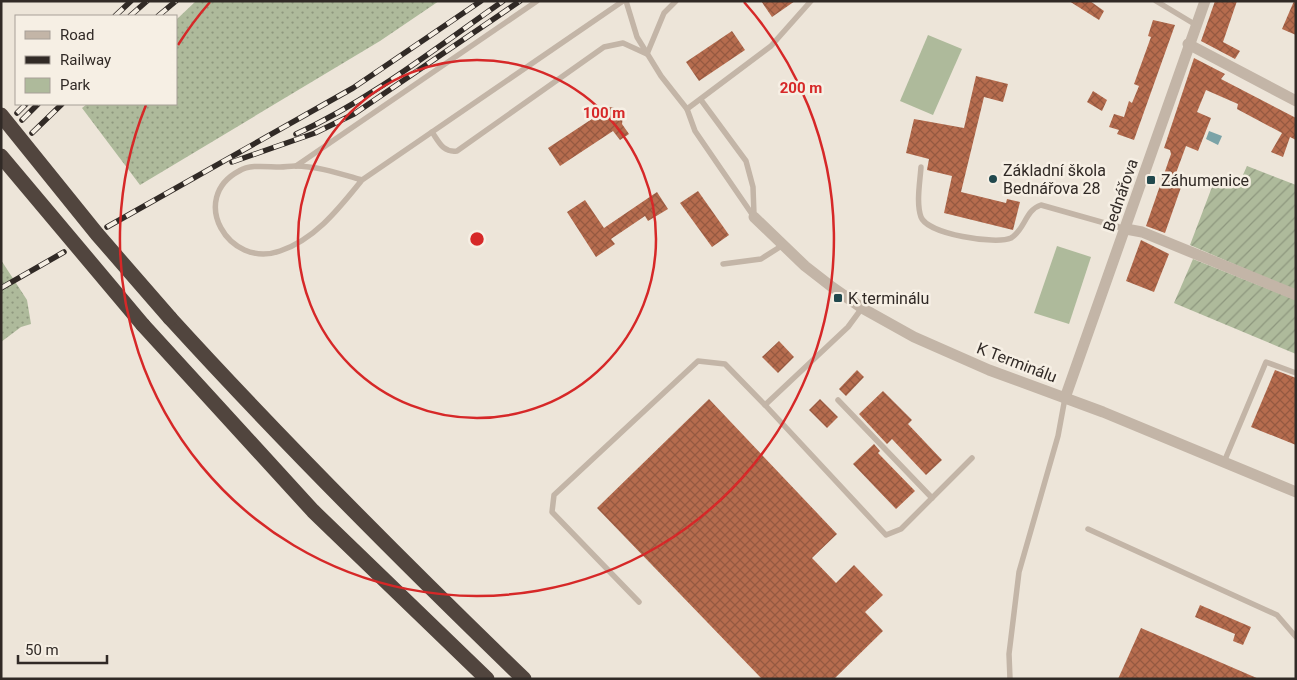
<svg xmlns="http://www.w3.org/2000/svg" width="1297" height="680" font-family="Roboto,sans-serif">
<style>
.grass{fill:url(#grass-dots)}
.park{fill:#aeba9b}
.garden{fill:url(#garden-furrows)}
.water{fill:#7ba3a7}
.building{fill:url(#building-cross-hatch)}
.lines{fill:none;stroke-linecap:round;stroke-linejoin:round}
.service{stroke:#c3b5a7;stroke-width:5.5}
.minor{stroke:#c3b5a7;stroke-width:11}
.motorway{stroke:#51453e;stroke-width:15}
.rail-casing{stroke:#312a26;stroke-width:5.5}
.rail{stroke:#f6efe4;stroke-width:4;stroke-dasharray:11;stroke-linecap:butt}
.motorway-bridge{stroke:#51453e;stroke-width:15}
.ring{fill:none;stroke:#d62828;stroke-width:2.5}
.poi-dot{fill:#21484d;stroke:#f6efe4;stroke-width:2}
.labels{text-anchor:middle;stroke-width:5;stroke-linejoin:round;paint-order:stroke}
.poi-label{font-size:16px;fill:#312a26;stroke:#f6efe4;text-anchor:start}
.street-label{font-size:16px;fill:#312a26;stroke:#f6efe4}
.centre{fill:#d62828;stroke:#f6efe4;stroke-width:2.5}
.ring-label{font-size:15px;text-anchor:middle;font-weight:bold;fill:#d62828;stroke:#f6efe4;stroke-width:5;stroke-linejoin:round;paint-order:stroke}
</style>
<defs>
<pattern id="grass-dots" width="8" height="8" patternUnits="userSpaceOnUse" patternTransform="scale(1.25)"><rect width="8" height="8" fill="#aeba9b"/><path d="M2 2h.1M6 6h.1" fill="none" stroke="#8e977e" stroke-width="1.8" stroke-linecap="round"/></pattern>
<pattern id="garden-furrows" width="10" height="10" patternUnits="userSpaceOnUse" patternTransform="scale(1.25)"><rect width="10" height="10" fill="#aeba9b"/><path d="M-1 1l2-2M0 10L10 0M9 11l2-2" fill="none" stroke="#8e977e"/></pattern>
<pattern id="building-cross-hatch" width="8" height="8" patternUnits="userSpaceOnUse" patternTransform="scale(1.25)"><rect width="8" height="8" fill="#b66c4e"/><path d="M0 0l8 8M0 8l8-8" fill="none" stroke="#955941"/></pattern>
</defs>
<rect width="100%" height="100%" fill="#ede5d9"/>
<g class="grass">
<path d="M 196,1 L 439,1 L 380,41 L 140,185 L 82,108 L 87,104 L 176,104 L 176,20 Z"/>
<path d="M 1,260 L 27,300 L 31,324 L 21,327 L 1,342 Z"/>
</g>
<g class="park">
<path d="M 928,35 L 962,49 L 933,115 L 900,101 Z"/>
<path d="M 1057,246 L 1091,257 L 1069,324 L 1034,313 Z"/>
</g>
<g class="garden">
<path d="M 1247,166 L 1296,185 L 1296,291 L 1190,245 L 1215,179 L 1237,188 Z"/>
<path d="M 1193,259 L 1296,300 L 1296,354 L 1174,303 Z"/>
</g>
<path class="water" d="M 1209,131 L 1222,136 L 1218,145 L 1206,139 Z"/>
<g class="building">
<path d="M 761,1 L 795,1 L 772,17 Z"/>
<path d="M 1069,1 L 1090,1 L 1104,11 L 1099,20 Z"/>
<path d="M 1215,1 L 1237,1 L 1223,42 L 1240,51 L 1235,59 L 1201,41 Z"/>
<path d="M 1294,1 L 1296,1 L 1296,35 L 1282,29 Z"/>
<path d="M 1153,20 L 1175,25 L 1134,140 L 1117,134 L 1119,130 L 1109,127 L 1114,114 L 1124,117 L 1129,101 L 1132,103 L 1139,86 L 1134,84 L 1151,37 L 1148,36 Z"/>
<path d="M 732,31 L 745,50 L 699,81 L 686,62 Z"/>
<path d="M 1194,58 L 1225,74 L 1221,79 L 1296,118 L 1296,140 L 1290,137 L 1283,157 L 1271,152 L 1282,133 L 1237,109 L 1238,104 L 1206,90 L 1197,112 L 1211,118 L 1198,151 L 1186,146 L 1176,173 L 1185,176 L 1165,233 L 1146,226 L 1171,154 L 1170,150 L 1164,148 Z"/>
<path d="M 976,76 L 1008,84 L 1003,102 L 984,97 L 961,192 L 1006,203 L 1007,199 L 1020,202 L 1013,230 L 944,213 L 952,176 L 927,170 L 929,159 L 906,153 L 914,119 L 964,128 Z"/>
<path d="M 1093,91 L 1107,100 L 1102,111 L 1087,102 Z"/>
<path d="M 610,107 L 619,109 L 623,116 L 622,124 L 629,134 L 620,140 L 613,131 L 560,166 L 548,148 Z"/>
<path d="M 698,191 L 729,235 L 712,247 L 680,203 Z"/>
<path d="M 657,192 L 668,209 L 648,221 L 645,216 L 611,239 L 615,244 L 596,257 L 567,212 L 585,200 L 604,228 Z"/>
<path d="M 1141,240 L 1169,254 L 1154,292 L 1126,281 Z"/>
<path d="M 779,341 L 794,357 L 778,373 L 762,357 Z"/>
<path d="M 857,370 L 864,377 L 846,396 L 839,389 Z"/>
<path d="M 1275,370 L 1296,378 L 1296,445 L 1251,427 Z"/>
<path d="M 883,391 L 912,420 L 908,424 L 942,460 L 926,475 L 892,439 L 887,444 L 859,414 Z"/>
<path d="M 709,399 L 837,534 L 812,558 L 836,583 L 854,565 L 883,595 L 865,612 L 883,631 L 834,679 L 762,679 L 597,508 Z"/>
<path d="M 820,399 L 838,417 L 827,428 L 809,410 Z"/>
<path d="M 874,444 L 880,451 L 878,453 L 915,491 L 896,509 L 853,464 Z"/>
<path d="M 1200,605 L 1251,627 L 1243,645 L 1233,641 L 1235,634 L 1195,617 Z"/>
<path d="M 1141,628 L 1259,679 L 1118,679 Z"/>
</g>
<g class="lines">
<g class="service">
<path d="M 626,1 L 637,37 L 661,76 L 687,109 L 695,131 L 754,217"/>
<path d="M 1156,1 L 1196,25"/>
<path d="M 701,100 L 746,161 L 753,187 L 754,215"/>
<path d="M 687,109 L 771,46 L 811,1"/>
<path d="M 432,132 C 439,142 443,153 457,151 L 604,47 L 623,43 L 647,54 L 664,13 L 676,1"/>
<path d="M 296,166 L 537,1"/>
<path d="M 921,167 C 920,182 916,203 921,217 C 927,234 996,245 1011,238 C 1025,230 1025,210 1041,205 L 1126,229"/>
<path d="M 362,180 C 341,174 318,166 295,166 C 290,166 285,167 280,167 C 267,167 251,164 239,171 C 188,198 228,269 280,251 C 316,239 340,207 362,180 L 623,1"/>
<path d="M 723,264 L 761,259 L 783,245"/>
<path d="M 862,308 L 848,327 L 765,405 L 886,535 L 901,529 L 972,458"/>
<path d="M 838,400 L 932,498"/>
<path d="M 1224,462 L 1266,362 L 1296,373"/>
<path d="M 1088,529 L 1277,615 L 1296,637"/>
<path d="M 639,602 L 552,512 L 554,495 L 698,361 L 725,364 L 765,405"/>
<path d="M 1010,679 L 1009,654 L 1019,572 L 1058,436 L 1065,398"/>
</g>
<g class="minor">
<path d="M 1188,44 L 1296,101"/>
<path d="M 754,217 L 805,266 L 832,287 L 862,308 L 914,337 L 989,370 L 1103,412 L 1296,492"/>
<path d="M 1126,229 L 1142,232 L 1296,295"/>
<path d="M 1065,398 L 1205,1"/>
</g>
<g class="motorway">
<path d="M 170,318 C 284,443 403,562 524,679"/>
<path d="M 143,325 L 313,511 L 487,679"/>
</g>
<defs>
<g id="rail">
<path d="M 115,16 L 131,1"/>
<path d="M 130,16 L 147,1"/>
<path d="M 158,16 L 176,1"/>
<path d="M 17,113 L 26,104"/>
<path d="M 22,120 L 38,104"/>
<path d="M 32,133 L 62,104"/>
<path d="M 296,134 C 370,100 436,48 503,1"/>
<path d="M 232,162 L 315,133 L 354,114 L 520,1"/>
<path d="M 107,227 L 353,88 L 481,1"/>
<path d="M 1,288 L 64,252"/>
</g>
</defs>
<use href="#rail" class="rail-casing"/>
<use href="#rail" class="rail"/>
<g class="motorway-bridge">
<path d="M 1,115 L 97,234 L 170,318"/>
<path d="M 1,156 L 143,325"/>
</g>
</g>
<g class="ring">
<circle cx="477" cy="239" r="179"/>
<path d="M178 45A357 357 0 0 1 210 2M744 2A357 357 0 1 1 146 105"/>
</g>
<g class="poi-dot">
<circle cx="993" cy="179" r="5"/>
<rect x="1146" y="175" width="10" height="10" rx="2.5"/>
<rect x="833" y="293" width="10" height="10" rx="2.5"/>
</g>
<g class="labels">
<g class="poi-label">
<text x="1003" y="176">Základní škola<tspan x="1003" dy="18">Bednářova 28</tspan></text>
<text x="1161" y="186">Záhumenice</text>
<text x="848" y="304">K terminálu</text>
</g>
<g class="street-label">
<text transform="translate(1120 195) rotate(-71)" y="6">Bednářova</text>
<text transform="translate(1017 362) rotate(21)" y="6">K Terminálu</text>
</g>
</g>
<circle cx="477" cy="239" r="8" class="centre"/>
<g class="ring-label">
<text x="801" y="93">200 m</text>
<text x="604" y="118">100 m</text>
</g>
<rect width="1297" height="680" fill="none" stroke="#312a26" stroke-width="5"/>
<rect x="15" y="15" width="162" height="90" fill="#f6efe4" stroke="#a7a098"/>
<rect x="25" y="31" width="25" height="8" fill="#c3b5a7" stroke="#a7a098"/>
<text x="60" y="40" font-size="15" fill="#312a26">Road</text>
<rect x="25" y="56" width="25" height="8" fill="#312a26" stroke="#a7a098"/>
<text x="60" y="65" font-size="15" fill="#312a26">Railway</text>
<rect x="25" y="78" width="25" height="15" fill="#aeba9b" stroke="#a7a098"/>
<text x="60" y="90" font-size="15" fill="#312a26">Park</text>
<path d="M18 655v8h89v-8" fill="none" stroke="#312a26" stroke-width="2.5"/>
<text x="25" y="655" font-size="15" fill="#312a26" stroke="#f6efe4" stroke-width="4" paint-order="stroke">50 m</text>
</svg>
